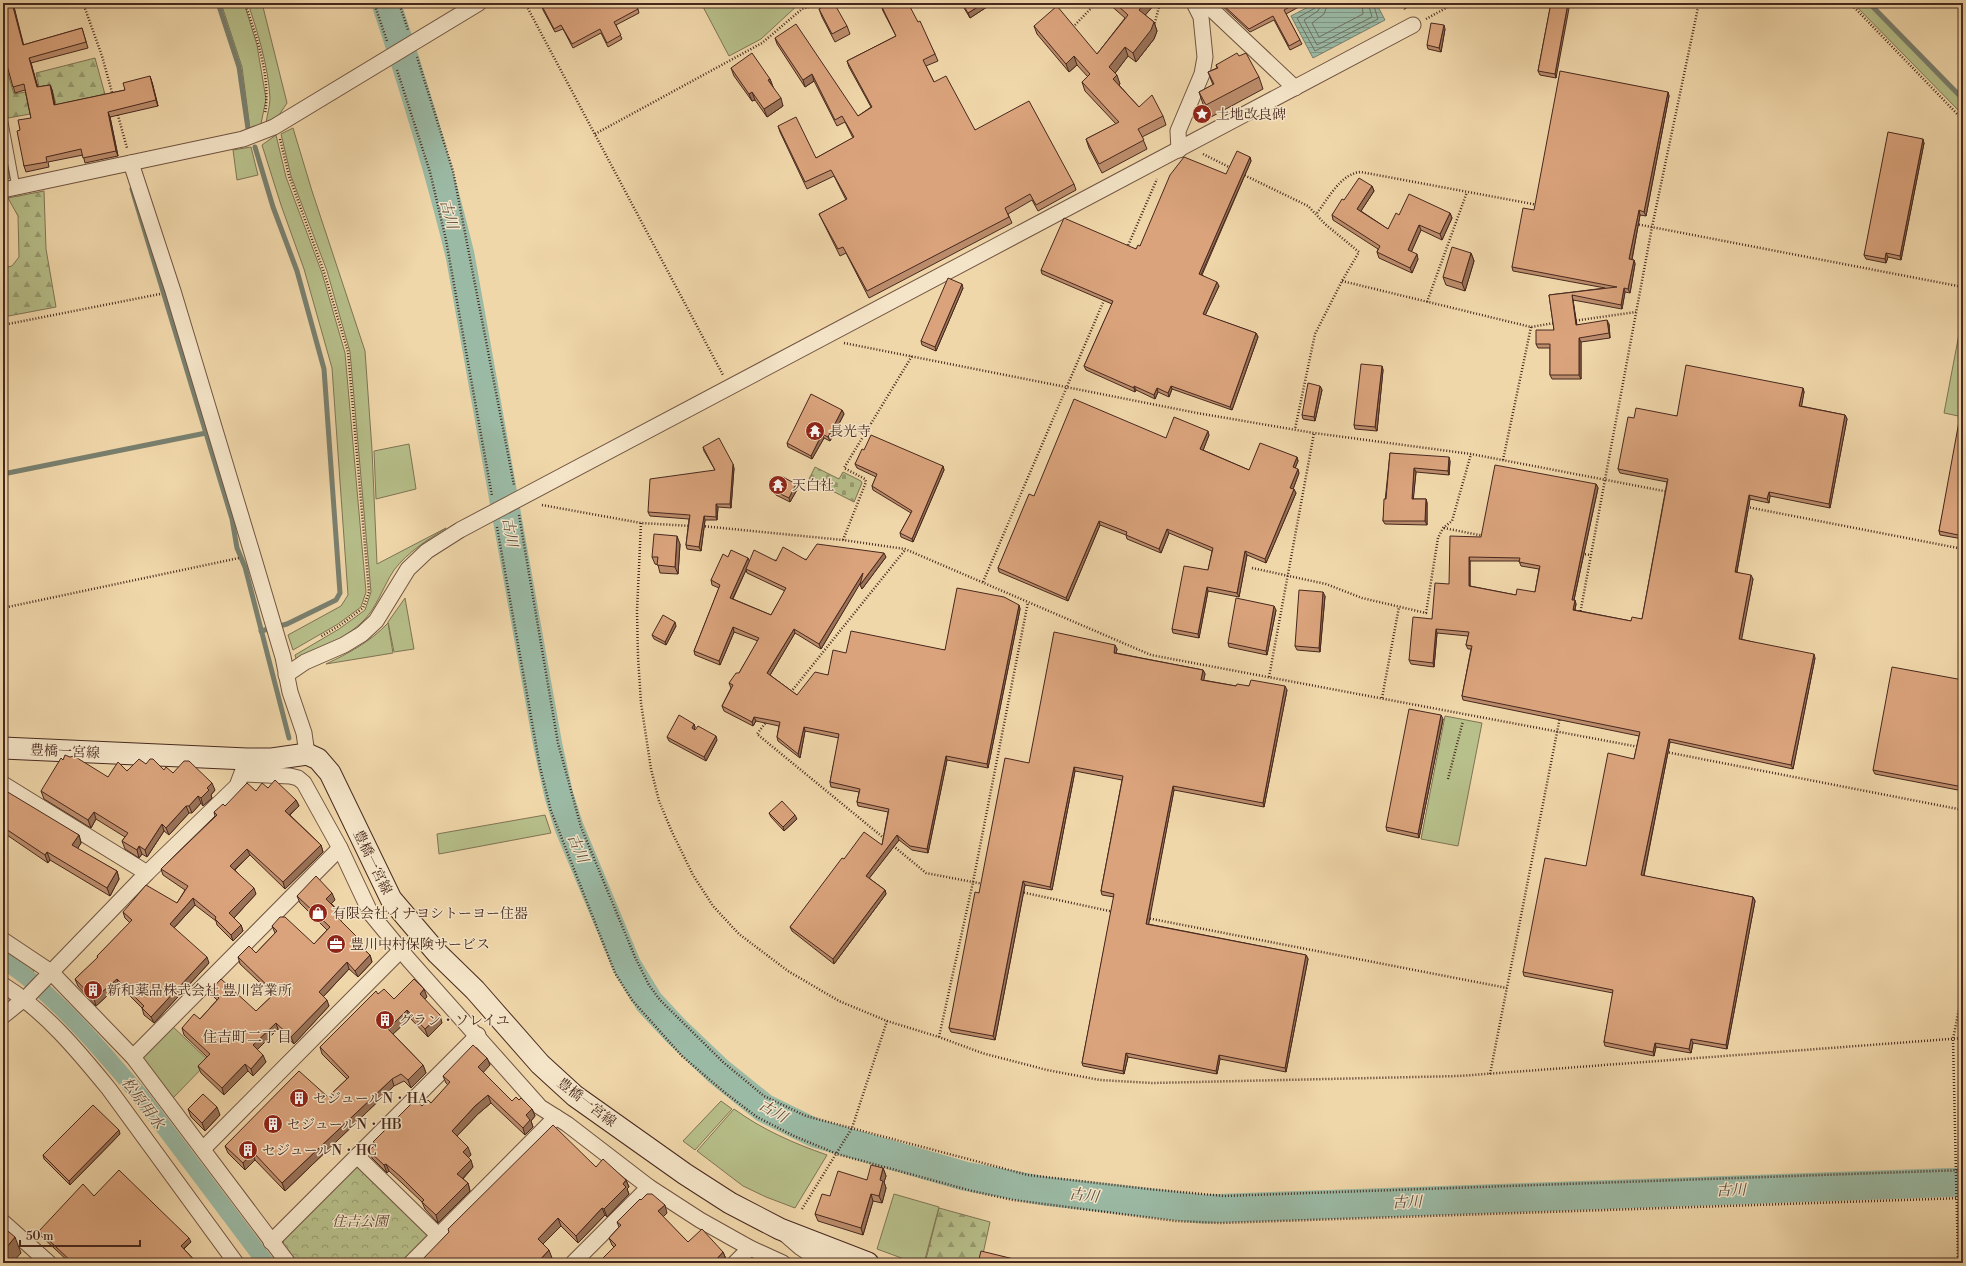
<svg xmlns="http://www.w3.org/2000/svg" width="1966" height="1266" font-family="'Libre Bodoni','Noto Serif JP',serif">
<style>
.grass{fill:#b7bf8a;stroke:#7f7454}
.forest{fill:url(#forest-firs);stroke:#7f7454}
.cemetery{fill:url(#cemetery-stones);stroke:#7f7454}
.park{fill:url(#park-crowns);stroke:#7f7454}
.water{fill:url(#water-rules);stroke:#79806f}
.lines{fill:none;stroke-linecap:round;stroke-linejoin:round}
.shore{stroke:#717162;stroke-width:1}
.stream{stroke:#79806f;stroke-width:5}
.canal{stroke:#9bbaa5;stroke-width:17}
.river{stroke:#9bbaa5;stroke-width:29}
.lane-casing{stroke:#715441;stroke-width:9}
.street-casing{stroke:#715441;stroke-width:17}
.secondary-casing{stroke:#47281e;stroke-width:23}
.path{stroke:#47281e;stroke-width:2.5;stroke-dasharray:1 2;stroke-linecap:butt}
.lane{stroke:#f5e5c8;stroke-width:7}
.street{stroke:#f5e5c8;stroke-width:15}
.secondary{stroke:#f5e5c8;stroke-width:21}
.wall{fill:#bb8c6b;stroke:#47281e;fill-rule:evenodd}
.shaded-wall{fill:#997257;stroke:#47281e}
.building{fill:#daa37c;stroke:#47281e;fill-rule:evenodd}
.labels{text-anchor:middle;stroke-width:3;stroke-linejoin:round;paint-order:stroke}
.poi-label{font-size:14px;fill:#47281e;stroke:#f5e5c8;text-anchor:start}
.street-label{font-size:14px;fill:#47281e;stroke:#f5e5c8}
.park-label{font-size:14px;font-style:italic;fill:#5d4634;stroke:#f5e5c8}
.water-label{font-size:15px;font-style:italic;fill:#5c4c40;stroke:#f5e5c8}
.neighbourhood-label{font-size:15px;fill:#47281e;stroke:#f5e5c8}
</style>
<defs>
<pattern id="forest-firs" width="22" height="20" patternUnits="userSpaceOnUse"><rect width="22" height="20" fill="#b7bf8a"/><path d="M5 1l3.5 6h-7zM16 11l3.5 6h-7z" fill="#979b70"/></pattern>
<pattern id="cemetery-stones" width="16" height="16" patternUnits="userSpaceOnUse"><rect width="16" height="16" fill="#b7bf8a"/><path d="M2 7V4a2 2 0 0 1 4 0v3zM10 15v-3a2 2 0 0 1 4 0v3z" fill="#979b70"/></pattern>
<pattern id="park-crowns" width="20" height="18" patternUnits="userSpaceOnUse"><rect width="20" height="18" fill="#b7bf8a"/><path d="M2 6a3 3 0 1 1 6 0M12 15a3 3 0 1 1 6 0" fill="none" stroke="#979b70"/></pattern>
<pattern id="water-rules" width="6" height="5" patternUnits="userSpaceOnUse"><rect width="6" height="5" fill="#9bbaa5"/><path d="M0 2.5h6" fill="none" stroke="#809786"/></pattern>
</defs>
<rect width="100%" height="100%" fill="#f0d7aa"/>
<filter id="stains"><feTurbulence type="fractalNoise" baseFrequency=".005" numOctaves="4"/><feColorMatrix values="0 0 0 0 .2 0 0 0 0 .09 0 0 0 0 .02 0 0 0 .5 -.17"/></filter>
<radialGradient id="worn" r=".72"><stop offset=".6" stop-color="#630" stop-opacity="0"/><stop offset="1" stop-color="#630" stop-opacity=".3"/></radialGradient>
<g class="grass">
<path d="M 221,3 L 244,3 L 257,45 L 266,99 L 261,124 L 250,129 L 242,67 Z"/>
<path d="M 248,3 L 262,3 L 287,103 L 279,115 L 266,123 C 267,115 270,106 270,98 C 268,65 258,34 248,3 Z"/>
<path d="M 701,3 L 800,3 L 761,39 L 729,56 Z"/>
<path d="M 1853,3 L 1867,3 L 1963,100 L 1963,115 Z"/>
<path d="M 293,128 L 312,191 L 365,351 L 372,450 L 377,564 L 446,528 C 427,540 408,552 394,570 C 382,588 377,609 360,624 C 342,640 318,650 297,662 L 295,655 L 339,629 L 365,610 L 371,592 L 350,352 L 327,271 L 291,176 L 281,134 Z"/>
<path d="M 276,135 L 286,177 L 322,273 L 345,353 L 366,592 L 361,607 L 338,624 L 293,650 L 288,635 L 341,606 L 348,595 L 332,368 L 304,269 L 281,205 L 262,145 Z"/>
<path d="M 251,147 L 258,175 L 237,180 L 233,150 Z"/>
<path d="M 1963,313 L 1963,417 L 1944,413 Z"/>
<path d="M 409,444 L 416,489 L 376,499 L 374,451 Z"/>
<path d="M 405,598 L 414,649 L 394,652 L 388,622 Z"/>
<path d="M 388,623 L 393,653 L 326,664 C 349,653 370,642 388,623 Z"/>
<path d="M 1445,716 L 1482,723 L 1458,846 L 1421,839 Z"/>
<path d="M 545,815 L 551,833 L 439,854 L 437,834 Z"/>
<path d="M 3,948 L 34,969 L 33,976 L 3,958 Z"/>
<path d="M 171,1025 L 209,1061 L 172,1099 L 143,1061 L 144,1053 Z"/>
<path d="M 721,1101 L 732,1109 L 695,1150 L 683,1141 Z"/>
<path d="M 734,1109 C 763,1130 793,1143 827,1155 L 795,1208 L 766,1197 L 743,1186 L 697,1151 Z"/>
<path d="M 894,1194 L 939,1207 L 924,1263 L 915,1263 L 877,1249 Z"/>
</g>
<g class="forest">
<path d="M 3,57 L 14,94 L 26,92 L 30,114 L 8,118 L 3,91 Z"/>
<path d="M 95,58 L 106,98 L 57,108 L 52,89 L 40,91 L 36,73 Z"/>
<path d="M 3,142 L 10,178 L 3,180 Z"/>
<path d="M 44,191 L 46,249 L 56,307 L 3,317 L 3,268 L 12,266 L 19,257 L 18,216 L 8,198 Z"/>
<path d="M 939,1208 L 990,1222 L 981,1263 L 925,1263 Z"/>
</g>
<path class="cemetery" d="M 815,467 L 839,479 L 843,472 L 861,481 L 862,483 L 854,502 L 809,479 Z"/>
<path class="park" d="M 363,1167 L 428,1232 L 428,1239 L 405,1263 L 297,1263 L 284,1248 L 283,1240 L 354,1168 Z"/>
<path class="water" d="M 1316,3 L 1376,3 L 1385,20 L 1313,58 L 1291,16 Z"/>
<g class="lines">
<g class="shore">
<path d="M 1317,3 L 1315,8 L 1297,18 L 1315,51 L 1378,19 L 1373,3"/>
<path d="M 1322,3 L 1318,11 L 1304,20 L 1317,45 L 1372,17 L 1368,3"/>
<path d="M 1328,3 L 1324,14 L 1312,23 L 1319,37 L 1363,14 L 1362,3"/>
</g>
<g class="stream">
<path d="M 218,3 L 239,67 L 248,129"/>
<path d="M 1869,3 L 1963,99"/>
<path d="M 255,147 L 273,207 L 297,271 L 324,369 L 340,593 L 336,600 L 287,624 L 261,631"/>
<path d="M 132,189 L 232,519 L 237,548 L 245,567 L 289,738"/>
<path d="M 3,474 L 206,433"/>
</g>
<path class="canal" d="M 3,960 C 54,993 102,1051 142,1098 L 266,1263"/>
<path class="river" d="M 386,3 C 414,86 439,169 460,255 L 548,746 L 559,796 L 569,827 L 627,966 L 649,1002 L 675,1030 L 718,1071 L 764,1108 L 815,1133 L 964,1176 L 1045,1191 L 1203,1209 L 1963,1182"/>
<defs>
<path id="lane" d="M 3,117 L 16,187"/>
<g id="street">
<path d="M 1205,3 L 1295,88"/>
<path d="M 1179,150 L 1178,131 L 1202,74 L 1205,57 L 1201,17 L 1194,3"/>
<path d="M 131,163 L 173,291 L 253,556 L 283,657 L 290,692 L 304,733 L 307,754"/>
<path d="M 3,190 L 243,139 L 274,127 L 479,3"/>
<path d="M 286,675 L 305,662 L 344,645 L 362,634 L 376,621 L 408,569 L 427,551 L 460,530 L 1413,25"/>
<path d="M 243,774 L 290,776 L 298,778 L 304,783 L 340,848 L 371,914 L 409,960 L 540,1107 L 567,1124 L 649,1187 L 700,1220 L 750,1248 L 783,1263"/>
<path d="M 3,784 L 147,873"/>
<path d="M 3,940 L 51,972 L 133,1057 L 288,1263"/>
<path d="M 3,985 C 45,1011 78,1051 109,1089 L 236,1263"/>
<path d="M 3,1016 L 29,995 L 147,873 L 237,786 L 245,765"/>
<path d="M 133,1057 L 340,848"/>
<path d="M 203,1149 L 401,950"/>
<path d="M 357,1156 L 439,1236"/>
<path d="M 3,1222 L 49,1263"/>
<path d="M 786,1235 L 801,1248 L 824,1263"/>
<path d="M 271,1242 L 478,1035"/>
<path d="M 411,1263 L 556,1117"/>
<path d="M 573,1263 L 649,1187"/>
<path d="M 735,1263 L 750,1248"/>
</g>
<path id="secondary" d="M 3,748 L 247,759 L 272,759 L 307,754 L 318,759 L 330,773 L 391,899 L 437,953 L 475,990 L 540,1064 L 575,1096 L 685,1174 L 730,1203 L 780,1229 L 868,1263"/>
</defs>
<use href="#lane" class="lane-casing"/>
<use href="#street" class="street-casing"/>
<use href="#secondary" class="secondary-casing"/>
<g class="path">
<path d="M 83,3 L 102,56 L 113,96"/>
<path d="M 245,3 C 257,38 271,77 265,114"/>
<path d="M 374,3 L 387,41"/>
<path d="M 399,3 L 408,30"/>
<path d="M 525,3 L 723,375"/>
<path d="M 1402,3 L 1406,11"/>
<path d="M 1850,3 L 1963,120"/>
<path d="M 1426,19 L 1455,3"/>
<path d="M 1075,25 L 1096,3"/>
<path d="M 1154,26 L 1160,3"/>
<path d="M 417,57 L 453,171 L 514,485"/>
<path d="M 397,70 L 430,172 L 446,240 L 492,496"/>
<path d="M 117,112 L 127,148"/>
<path d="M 595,134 L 762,43 L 802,9 L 822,3"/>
<path d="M 280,139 L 289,176 L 324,272 L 348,352 L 369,592 L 363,608 L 339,626 L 320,637"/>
<path d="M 1203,154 L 1231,168"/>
<path d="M 1242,174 L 1308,206 L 1325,224 L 1359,252 L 1342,281 L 1315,334 L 1295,429"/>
<path d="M 1317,213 C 1328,199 1341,173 1361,172 L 1538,205"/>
<path d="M 1636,224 L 1963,287"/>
<path d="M 1127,248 L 1157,179"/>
<path d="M 1342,281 L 1531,327 L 1554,323"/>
<path d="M 1427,302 L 1467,192"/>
<path d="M 1573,321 L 1636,312"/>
<path d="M 3,325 L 160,294"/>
<path d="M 844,343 L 1197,413 L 1314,433 L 1471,454 L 1669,492"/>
<path d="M 1503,460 L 1531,327"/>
<path d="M 542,505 L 641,523 L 691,526"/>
<path d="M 1747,507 L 1963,549"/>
<path d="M 519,515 L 558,743 L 581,827 L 635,957 L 649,985 L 660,1000 L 723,1062 L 764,1096 L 806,1116 L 949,1154 L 1028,1175 L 1149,1189 L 1224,1196 L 1963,1170"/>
<path d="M 641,523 L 637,611 L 638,657 L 641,703 L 651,769 L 659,801 L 672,832 L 693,875 L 713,906 L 739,934 L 788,971 L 839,1001 L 887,1021 L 939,1037 L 982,1053 L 1047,1070 L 1100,1080 L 1152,1083 L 1459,1076 L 1963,1038"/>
<path d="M 702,526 L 843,540 L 905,549 L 1151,655 L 1639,747"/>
<path d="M 497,527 L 540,767 L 551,811 L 615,973 L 632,1000 L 682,1056 L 724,1092 L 757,1117 L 794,1136 L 837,1154 L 972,1191 L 1013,1200 L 1176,1221 L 1220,1223 L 1963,1198"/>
<path d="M 1444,528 L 1484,536"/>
<path d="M 843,540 L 866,482 L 865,479 L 844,468 L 912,356"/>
<path d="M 1582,554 L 1591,555"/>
<path d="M 1252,568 L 1326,584 L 1362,598 L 1426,613 L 1438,538 L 1443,528 L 1452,521 L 1471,454"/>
<path d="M 983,582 L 1105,298"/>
<path d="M 3,608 L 239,558"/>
<path d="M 1580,614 L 1652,227 L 1699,3"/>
<path d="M 1269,677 L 1314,433"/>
<path d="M 791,692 L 905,550"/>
<path d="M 1382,698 L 1399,607"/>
<path d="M 767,721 L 757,734 L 885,839"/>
<path d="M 1666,752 L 1963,810"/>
<path d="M 1448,779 L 1463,721"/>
<path d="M 891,844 L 926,873 L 983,884"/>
<path d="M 1021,892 L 1114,912"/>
<path d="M 1147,918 L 1507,988"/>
<path d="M 939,1037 L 973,882 L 1028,602"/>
<path d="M 1490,1074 L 1560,717"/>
<path d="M 802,1209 L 852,1128 L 887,1021"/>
<path d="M 1958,1263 L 1953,1039 L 1963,989"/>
</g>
<use href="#lane" class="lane"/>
<use href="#street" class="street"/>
<use href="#secondary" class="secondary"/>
</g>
<g class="wall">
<path d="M 3,3 L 17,3 L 18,6 L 14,7 L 23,45 L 82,28 L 88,48 L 31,63 L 38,87 L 50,85 L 52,90 L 55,105 L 125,90 L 152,82 L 158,106 L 110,117 L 118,156 L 85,163 L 83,155 L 48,162 L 49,167 L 26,172 L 24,166 L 20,130 L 31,118 L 25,90 L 15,93 L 4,53 L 3,53 Z"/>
<path d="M 961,3 L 993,3 L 970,18 Z"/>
<path d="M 1108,3 L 1154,3 L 1154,5 L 1145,15 L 1154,22 L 1157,31 L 1154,39 L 1136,62 L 1128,56 L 1115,73 L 1120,84 L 1119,85 L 1139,107 L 1163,116 L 1166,125 L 1142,137 L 1147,149 L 1102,173 L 1089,148 L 1086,139 L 1116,124 L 1085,91 L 1082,82 L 1088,77 L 1077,65 L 1069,72 L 1037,34 L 1034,26 L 1097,54 L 1125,18 Z"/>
<path d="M 1219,3 L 1306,3 L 1286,14 L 1302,44 L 1290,50 L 1274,20 L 1250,32 Z"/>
<path d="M 1551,3 L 1556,78 L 1540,75 L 1538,71 Z"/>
<path d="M 881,5 L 918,22 L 935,54 L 938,61 L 926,66 L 934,82 L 975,130 L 1074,184 L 1076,190 L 1038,211 L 1032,200 L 1008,214 L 1012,223 L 869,298 L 846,253 L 840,256 L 819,214 L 846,200 L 834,176 L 807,189 L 780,132 L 778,126 L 816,158 L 853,138 L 845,122 L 837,126 L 814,81 L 805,87 L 777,44 L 775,38 L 858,116 L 871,107 L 849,67 L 847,61 L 896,36 L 883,11 Z"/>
<path d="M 542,6 L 638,9 L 639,13 L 616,25 L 622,39 L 608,47 L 601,33 L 573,48 L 563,29 L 555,32 L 543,10 Z"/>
<path d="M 819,9 L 847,26 L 850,34 L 835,42 L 822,17 Z"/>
<path d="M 1445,29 L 1441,52 L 1428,49 L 1427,45 Z"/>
<path d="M 1239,56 L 1259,77 L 1263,89 L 1211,117 L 1203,104 L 1199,92 L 1213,85 L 1208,72 L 1217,68 L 1216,65 Z"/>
<path d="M 731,68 L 770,79 L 773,87 L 783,106 L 767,117 L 755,100 L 752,101 L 734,76 Z"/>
<path d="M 1668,92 L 1669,96 L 1646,216 L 1640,215 L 1632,260 L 1634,260 L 1635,264 L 1630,293 L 1625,292 L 1622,309 L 1573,300 L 1577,325 L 1609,324 L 1610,338 L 1581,342 L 1581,379 L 1552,379 L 1550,375 L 1550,348 L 1538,348 L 1536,344 L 1554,330 L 1549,295 L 1605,288 L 1513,271 L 1512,267 L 1534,210 Z"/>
<path d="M 1924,143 L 1901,260 L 1888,257 L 1886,263 L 1866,259 L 1864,255 Z"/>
<path d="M 1250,157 L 1251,161 L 1202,275 L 1219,286 L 1205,315 L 1256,333 L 1258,337 L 1232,410 L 1172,389 L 1169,397 L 1158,392 L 1155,399 L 1136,390 L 1135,392 L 1086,370 L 1084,366 L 1112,304 L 1042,274 L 1041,270 L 1136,249 L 1226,174 Z"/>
<path d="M 1372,186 L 1374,191 L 1361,211 L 1388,229 L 1399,215 L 1450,213 L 1452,218 L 1442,240 L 1421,230 L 1411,252 L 1418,259 L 1412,273 L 1379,258 L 1377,252 L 1378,249 L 1333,220 L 1332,215 L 1344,200 Z"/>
<path d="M 1471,253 L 1474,261 L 1465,291 L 1446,285 L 1443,277 Z"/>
<path d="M 963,288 L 936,351 L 922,345 L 921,341 Z"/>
<path d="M 1382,366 L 1383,370 L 1377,431 L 1355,429 L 1354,425 Z"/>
<path d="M 1320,386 L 1322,390 L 1315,421 L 1303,419 L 1302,415 Z"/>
<path d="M 1803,388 L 1804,392 L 1801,406 L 1845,415 L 1847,419 L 1830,508 L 1770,496 L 1769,503 L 1750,499 L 1737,572 L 1753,579 L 1741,639 L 1815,658 L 1793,769 L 1670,742 L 1644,876 L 1753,897 L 1755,901 L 1727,1049 L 1693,1043 L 1691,1053 L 1656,1047 L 1654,1056 L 1605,1046 L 1604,1042 L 1613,993 L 1524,976 L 1523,972 L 1586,866 L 1634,759 L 1639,736 L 1463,700 L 1462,696 L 1471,649 L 1468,649 L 1466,645 L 1468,636 L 1437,633 L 1434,667 L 1411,664 L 1409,660 L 1432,619 L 1449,584 L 1481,537 L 1596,484 L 1598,488 L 1574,600 L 1576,604 L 1575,610 L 1631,621 L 1642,619 L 1667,482 L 1620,473 L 1618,469 L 1634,418 L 1677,416 ZM 1470,561 L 1519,561 L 1521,566 L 1539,569 L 1535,592 L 1516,595 L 1470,586 Z"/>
<path d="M 842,410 L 844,414 L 830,441 L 824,438 L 812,459 L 788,447 L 787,443 Z"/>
<path d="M 1963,416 L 1963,539 L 1940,535 L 1939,531 Z"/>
<path d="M 1209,435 L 1203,450 L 1249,470 L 1297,457 L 1298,461 L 1295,468 L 1299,473 L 1293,489 L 1296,493 L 1266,563 L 1247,555 L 1239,597 L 1208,591 L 1199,638 L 1173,633 L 1172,629 L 1208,570 L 1212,551 L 1169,533 L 1161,553 L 1127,539 L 1126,535 L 1100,525 L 1068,601 L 999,572 L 998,568 L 1034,496 L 1166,438 Z"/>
<path d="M 703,447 L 734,468 L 731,508 L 718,507 L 717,520 L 705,520 L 701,551 L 687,549 L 686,545 L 689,519 L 650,516 L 648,512 L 715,470 L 704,451 Z"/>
<path d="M 864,450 L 943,466 L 944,470 L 913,542 L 901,537 L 900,533 L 911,513 L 873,490 L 872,486 L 876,477 L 857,468 L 855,464 Z"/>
<path d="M 1390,453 L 1450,461 L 1449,475 L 1416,472 L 1413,499 L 1426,499 L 1427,503 L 1427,525 L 1385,524 L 1383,521 Z"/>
<path d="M 798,488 L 790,502 L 776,495 L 774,491 Z"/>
<path d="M 680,544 L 678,574 L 660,573 L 658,565 L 655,564 L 652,557 Z"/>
<path d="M 728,557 L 748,558 L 749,561 L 886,557 L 862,589 L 860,583 L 821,649 L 795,633 L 770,675 L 797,695 L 828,675 L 846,653 L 945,650 L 1019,605 L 1020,609 L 988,768 L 947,760 L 928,853 L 912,850 L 899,840 L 869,878 L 885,890 L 886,894 L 834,964 L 792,931 L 790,927 L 844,859 L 882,845 L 888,812 L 858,806 L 857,802 L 859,792 L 831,787 L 830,782 L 839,738 L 805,731 L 800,758 L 778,741 L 777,737 L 779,726 L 756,721 L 753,726 L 724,711 L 722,706 L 731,688 L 729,683 L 739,673 L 758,641 L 734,632 L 720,665 L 695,655 L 694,651 L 719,588 L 712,585 L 711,580 ZM 746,570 L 747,573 L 785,591 L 771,615 L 733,599 Z"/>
<path d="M 1325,596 L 1320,652 L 1297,650 L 1295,646 Z"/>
<path d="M 1276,610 L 1267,655 L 1229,647 L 1228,643 Z"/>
<path d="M 676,626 L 666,645 L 654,639 L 652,635 Z"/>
<path d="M 1117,649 L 1116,653 L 1203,670 L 1205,674 L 1203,680 L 1236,686 L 1249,686 L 1287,690 L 1264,807 L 1174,790 L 1148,924 L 1306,955 L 1308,959 L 1286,1072 L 1220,1059 L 1217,1074 L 1128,1057 L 1124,1074 L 1083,1066 L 1082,1063 L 1114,897 L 1102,895 L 1101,891 L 1122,780 L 1075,771 L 1052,890 L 1025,885 L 995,1040 L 951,1032 L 949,1028 L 979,893 Z"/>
<path d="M 1963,680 L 1963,791 L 1875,774 L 1873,770 Z"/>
<path d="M 1443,719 L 1419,838 L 1387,831 L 1386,827 Z"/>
<path d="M 694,724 L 695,727 L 694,730 L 717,740 L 706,761 L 669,741 L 667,737 Z"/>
<path d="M 146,764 L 173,773 L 215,790 L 211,795 L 212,798 L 203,806 L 201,803 L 192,813 L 189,813 L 169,835 L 164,831 L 147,857 L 142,854 L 139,858 L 125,849 L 122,841 L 125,837 L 96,819 L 91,828 L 44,799 L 41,791 L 108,777 Z"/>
<path d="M 268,788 L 296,800 L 299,806 L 290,815 L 321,845 L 323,852 L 285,889 L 250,855 L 235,870 L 256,894 L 234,918 L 241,925 L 243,931 L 233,941 L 217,925 L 216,921 L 195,905 L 174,928 L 209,963 L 154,1023 L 144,1015 L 142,1008 L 119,985 L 96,1006 L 78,986 L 75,979 L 98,958 L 97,956 L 130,923 L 125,918 L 123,912 L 177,903 L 185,890 L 163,875 L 161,869 L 215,816 L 214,812 L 225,806 L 256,791 Z"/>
<path d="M 3,795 L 79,835 L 81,843 L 77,849 L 117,871 L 119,879 L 110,896 L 50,860 L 48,863 L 4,833 L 3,835 Z"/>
<path d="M 769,813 L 797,819 L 784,831 L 771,817 Z"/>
<path d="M 297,896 L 335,900 L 331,903 L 340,913 L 343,919 L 341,921 L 362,946 L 361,946 L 370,955 L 372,962 L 358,977 L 349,969 L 323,997 L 329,1006 L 294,1044 L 278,1029 L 257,1050 L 266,1062 L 253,1076 L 248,1071 L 224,1095 L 201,1073 L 198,1066 L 207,1057 L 184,1035 L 182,1028 L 200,1019 L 217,1000 L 213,996 L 211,990 L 256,1011 L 273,995 L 240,964 L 238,957 L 256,953 L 275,933 L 272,926 L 314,944 L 327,930 L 300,903 Z"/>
<path d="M 378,994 L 394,999 L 427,997 L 424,999 L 442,1023 L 428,1037 L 410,1018 L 393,1034 L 423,1065 L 426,1073 L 411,1088 L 404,1081 L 394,1086 L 285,1191 L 255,1160 L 245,1170 L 228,1153 L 225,1146 L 328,1097 L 347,1079 L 322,1054 L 320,1047 Z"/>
<path d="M 487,1058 L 490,1065 L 483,1072 L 512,1101 L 519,1100 L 532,1109 L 535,1116 L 531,1121 L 533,1127 L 525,1135 L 491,1103 L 478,1114 L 457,1136 L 471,1155 L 468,1157 L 473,1167 L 463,1179 L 468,1183 L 470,1191 L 438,1223 L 425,1209 L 422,1202 L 403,1184 L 389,1171 L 387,1173 L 372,1158 L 369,1151 L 375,1145 L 373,1142 L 422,1106 L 431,1103 L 448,1085 L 446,1083 L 443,1076 Z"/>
<path d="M 188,1109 L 220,1115 L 205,1131 L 191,1117 Z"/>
<path d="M 120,1134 L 70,1185 L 44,1159 L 43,1155 Z"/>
<path d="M 596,1167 L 626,1180 L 629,1187 L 627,1189 L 629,1194 L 607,1217 L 605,1215 L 578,1243 L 561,1226 L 543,1244 L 552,1258 L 419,1263 Z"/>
<path d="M 883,1168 L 886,1176 L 884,1182 L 886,1188 L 882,1203 L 873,1201 L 863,1235 L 818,1221 L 815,1214 L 830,1196 L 867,1180 Z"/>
<path d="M 94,1196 L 191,1242 L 184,1249 L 197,1263 L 70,1263 L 40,1235 L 39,1231 Z"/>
<path d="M 641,1200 L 667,1213 L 663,1217 L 688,1242 L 723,1252 L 726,1259 L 614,1247 L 612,1245 L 609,1238 L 619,1227 L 617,1222 Z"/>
</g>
<g class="shaded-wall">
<path d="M 12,3 L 14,7 L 25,50 L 23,45 Z"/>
<path d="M 984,3 L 993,3 L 970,18 L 968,13 Z"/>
<path d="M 1145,3 L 1154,3 L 1154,5 L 1142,19 L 1139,10 Z"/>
<path d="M 1568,3 L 1570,3 L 1556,78 L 1555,74 Z"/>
<path d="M 1154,22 L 1157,31 L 1154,39 L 1136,62 L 1133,53 Z"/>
<path d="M 1444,25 L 1445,29 L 1441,52 L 1439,48 Z"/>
<path d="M 1125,47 L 1128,56 L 1113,76 L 1109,67 Z"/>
<path d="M 1074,56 L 1077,65 L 1069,72 L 1066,64 Z"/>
<path d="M 29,58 L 31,63 L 39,93 L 37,87 Z"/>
<path d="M 812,74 L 814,81 L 805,87 L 803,80 Z"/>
<path d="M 1117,75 L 1120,84 L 1116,88 L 1113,79 Z"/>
<path d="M 150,76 L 152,82 L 158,106 L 156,100 Z"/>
<path d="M 770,79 L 773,87 L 768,80 Z"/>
<path d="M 50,85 L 52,90 L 56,111 L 54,105 Z"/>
<path d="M 752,92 L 755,100 L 752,101 L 749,94 Z"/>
<path d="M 1668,92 L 1669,96 L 1646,216 L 1644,212 Z"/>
<path d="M 781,98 L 783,106 L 767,117 L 764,109 Z"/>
<path d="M 108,112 L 110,117 L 118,156 L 116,151 Z"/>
<path d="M 1923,139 L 1924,143 L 1901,260 L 1900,256 Z"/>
<path d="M 1250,157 L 1251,161 L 1200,277 L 1199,274 Z"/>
<path d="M 1372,186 L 1374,191 L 1359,214 L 1357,209 Z"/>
<path d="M 1639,210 L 1640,215 L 1631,264 L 1629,259 Z"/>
<path d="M 1450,213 L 1452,218 L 1442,240 L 1440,234 Z"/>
<path d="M 1419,225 L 1421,230 L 1410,255 L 1408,250 Z"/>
<path d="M 1471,253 L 1474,261 L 1465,291 L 1462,283 Z"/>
<path d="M 1886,253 L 1888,257 L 1886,263 L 1885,259 Z"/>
<path d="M 1417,254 L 1418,259 L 1412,273 L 1410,268 Z"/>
<path d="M 1634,260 L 1635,264 L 1630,293 L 1628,289 Z"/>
<path d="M 1217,282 L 1219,286 L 1204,318 L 1203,314 Z"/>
<path d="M 962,284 L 963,288 L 936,351 L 935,347 Z"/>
<path d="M 1624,288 L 1625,292 L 1622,309 L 1621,305 Z"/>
<path d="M 1572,295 L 1573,300 L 1577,329 L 1576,325 Z"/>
<path d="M 1607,320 L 1609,324 L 1610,338 L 1609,333 Z"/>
<path d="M 1256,333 L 1258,337 L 1232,410 L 1230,407 Z"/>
<path d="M 1579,338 L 1581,342 L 1581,379 L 1579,375 Z"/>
<path d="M 1382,366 L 1383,370 L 1377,431 L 1375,427 Z"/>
<path d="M 1134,386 L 1136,390 L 1135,392 L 1134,388 Z"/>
<path d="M 1171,386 L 1172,389 L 1169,397 L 1168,393 Z"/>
<path d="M 1320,386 L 1322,390 L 1315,421 L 1314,417 Z"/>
<path d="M 1157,388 L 1158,392 L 1155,399 L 1154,395 Z"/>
<path d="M 1803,388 L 1804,392 L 1801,410 L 1799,406 Z"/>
<path d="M 842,410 L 844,414 L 830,441 L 828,437 Z"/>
<path d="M 1845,415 L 1847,419 L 1830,508 L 1829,504 Z"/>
<path d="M 1208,431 L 1209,435 L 1202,453 L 1200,449 Z"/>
<path d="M 822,434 L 824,438 L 812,459 L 811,456 Z"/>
<path d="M 1297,457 L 1298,461 L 1294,471 L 1293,467 Z"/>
<path d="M 1449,457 L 1450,461 L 1449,475 L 1448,471 Z"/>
<path d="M 733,464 L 734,468 L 731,508 L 730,504 Z"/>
<path d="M 943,466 L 944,470 L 913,542 L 912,539 Z"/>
<path d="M 1414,468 L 1416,472 L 1413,503 L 1412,499 Z"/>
<path d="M 1298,469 L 1299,473 L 1292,492 L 1290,488 Z"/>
<path d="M 796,484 L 798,488 L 790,502 L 789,498 Z"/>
<path d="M 1596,484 L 1598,488 L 1573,604 L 1572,600 Z"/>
<path d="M 1294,489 L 1296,493 L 1266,563 L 1265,559 Z"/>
<path d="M 1769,492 L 1770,496 L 1769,503 L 1767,499 Z"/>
<path d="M 1749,495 L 1750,499 L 1736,576 L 1735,572 Z"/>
<path d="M 1426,499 L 1427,503 L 1427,525 L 1425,521 Z"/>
<path d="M 716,504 L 718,507 L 717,520 L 716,517 Z"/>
<path d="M 704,516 L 705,520 L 701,551 L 699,547 Z"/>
<path d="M 1099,521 L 1100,525 L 1068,601 L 1066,598 Z"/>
<path d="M 1167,529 L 1169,533 L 1161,553 L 1159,549 Z"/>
<path d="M 677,536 L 680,544 L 678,574 L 675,567 Z"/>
<path d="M 1245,551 L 1247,555 L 1239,597 L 1237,593 Z"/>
<path d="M 884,553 L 886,557 L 862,589 L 860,585 Z"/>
<path d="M 1469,557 L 1470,561 L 1470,590 L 1469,586 Z"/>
<path d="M 748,558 L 750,562 L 746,569 L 746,570 L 731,602 L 730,598 Z"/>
<path d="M 863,573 L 864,577 L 821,649 L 819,644 Z"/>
<path d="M 1751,575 L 1753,579 L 1741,643 L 1739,639 Z"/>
<path d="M 1207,587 L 1208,591 L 1199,638 L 1198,634 Z"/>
<path d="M 1323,592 L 1325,596 L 1320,652 L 1319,648 Z"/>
<path d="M 1575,600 L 1576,604 L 1574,613 L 1573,610 Z"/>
<path d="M 1019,605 L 1020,609 L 988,768 L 987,764 Z"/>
<path d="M 1274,606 L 1276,610 L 1267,655 L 1266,651 Z"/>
<path d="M 675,622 L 676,626 L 666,645 L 665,642 Z"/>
<path d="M 733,627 L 734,632 L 720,665 L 719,661 Z"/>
<path d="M 794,629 L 795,633 L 769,677 L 767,673 Z"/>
<path d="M 1436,629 L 1437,633 L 1434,667 L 1433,663 Z"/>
<path d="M 1115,645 L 1117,649 L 1115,657 L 1114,653 Z"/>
<path d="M 1814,654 L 1815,658 L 1793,769 L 1791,765 Z"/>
<path d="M 1203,670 L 1205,674 L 1203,684 L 1201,680 Z"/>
<path d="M 1285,686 L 1287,690 L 1264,807 L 1263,803 Z"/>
<path d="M 1441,715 L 1443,719 L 1419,838 L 1418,834 Z"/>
<path d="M 754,717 L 756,721 L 753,726 L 752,722 Z"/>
<path d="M 694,724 L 695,727 L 693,732 L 692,728 Z"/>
<path d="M 804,727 L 805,731 L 800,758 L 798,754 Z"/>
<path d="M 716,736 L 717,740 L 706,761 L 704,757 Z"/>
<path d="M 1669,739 L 1670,742 L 1643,879 L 1641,875 Z"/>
<path d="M 946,756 L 947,760 L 928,853 L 927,849 Z"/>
<path d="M 1074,767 L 1075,771 L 1052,890 L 1050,887 Z"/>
<path d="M 212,783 L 215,790 L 211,795 L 212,798 L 203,806 L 201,798 L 207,788 Z"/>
<path d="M 1173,786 L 1174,790 L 1148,928 L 1146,924 Z"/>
<path d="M 198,796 L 201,803 L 192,813 L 189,806 Z"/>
<path d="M 296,800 L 299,806 L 287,817 L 285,811 Z"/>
<path d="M 186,806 L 189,813 L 169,835 L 166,828 Z"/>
<path d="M 94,812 L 96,819 L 91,828 L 88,820 Z"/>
<path d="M 795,815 L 797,819 L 784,831 L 783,827 Z"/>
<path d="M 162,824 L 164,831 L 147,857 L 145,850 Z"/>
<path d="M 79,835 L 81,843 L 75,853 L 72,845 Z"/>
<path d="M 897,835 L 899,840 L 868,880 L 866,876 Z"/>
<path d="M 321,845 L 323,852 L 285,889 L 283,882 Z"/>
<path d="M 139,846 L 142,854 L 139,858 L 137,850 Z"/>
<path d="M 247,849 L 250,855 L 232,872 L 230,866 Z"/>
<path d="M 47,852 L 50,860 L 48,863 L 45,855 Z"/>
<path d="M 117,871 L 119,879 L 110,896 L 107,888 Z"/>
<path d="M 1023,881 L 1025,885 L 995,1040 L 993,1036 Z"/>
<path d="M 254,888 L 256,894 L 232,920 L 229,913 Z"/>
<path d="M 885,890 L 886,894 L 834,964 L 833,959 Z"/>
<path d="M 332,893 L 335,900 L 329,906 L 326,899 Z"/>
<path d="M 1753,897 L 1755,901 L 1727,1049 L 1726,1045 Z"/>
<path d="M 193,898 L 195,905 L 172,930 L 170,924 Z"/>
<path d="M 340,913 L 343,919 L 339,923 L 336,916 Z"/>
<path d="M 241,925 L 243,931 L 233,941 L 231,935 Z"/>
<path d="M 359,939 L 362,946 L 359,949 L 356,942 Z"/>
<path d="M 370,955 L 372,962 L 358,977 L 355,971 Z"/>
<path d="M 1306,955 L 1308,959 L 1286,1072 L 1285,1068 Z"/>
<path d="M 207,957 L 209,963 L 154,1023 L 151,1017 Z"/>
<path d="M 347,962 L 349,969 L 321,999 L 319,992 Z"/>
<path d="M 117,979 L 119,985 L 96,1006 L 94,999 Z"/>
<path d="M 424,989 L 427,997 L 422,1001 L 420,994 Z"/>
<path d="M 327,1000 L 329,1006 L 294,1044 L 291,1037 Z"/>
<path d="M 407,1010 L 410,1018 L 391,1036 L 388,1029 Z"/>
<path d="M 440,1015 L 442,1023 L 428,1037 L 425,1029 Z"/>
<path d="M 276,1023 L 278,1029 L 255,1052 L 253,1045 Z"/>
<path d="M 1691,1039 L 1693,1043 L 1691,1053 L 1689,1049 Z"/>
<path d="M 1655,1043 L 1656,1047 L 1654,1056 L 1653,1052 Z"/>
<path d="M 1126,1053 L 1128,1057 L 1124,1074 L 1123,1071 Z"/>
<path d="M 263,1055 L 266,1062 L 253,1076 L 251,1069 Z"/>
<path d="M 1219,1055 L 1220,1059 L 1217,1074 L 1216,1071 Z"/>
<path d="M 487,1058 L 490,1065 L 481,1075 L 478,1067 Z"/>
<path d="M 245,1064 L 248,1071 L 224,1095 L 222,1088 Z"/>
<path d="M 423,1065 L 426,1073 L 411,1088 L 408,1080 Z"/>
<path d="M 392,1079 L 394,1086 L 285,1191 L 282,1183 Z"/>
<path d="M 488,1095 L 491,1103 L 478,1114 L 454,1139 L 452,1131 L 475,1106 Z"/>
<path d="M 4,1098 L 7,1106 L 3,1110 L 3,1100 Z"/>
<path d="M 217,1107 L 220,1115 L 205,1131 L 202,1123 Z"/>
<path d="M 532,1109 L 535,1116 L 531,1121 L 533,1127 L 525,1135 L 523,1128 L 526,1115 Z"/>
<path d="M 119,1130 L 120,1134 L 70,1185 L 69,1181 Z"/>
<path d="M 468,1147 L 471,1155 L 466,1160 L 463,1152 Z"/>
<path d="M 253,1152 L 255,1160 L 245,1170 L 243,1163 Z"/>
<path d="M 471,1160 L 473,1167 L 460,1181 L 457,1174 Z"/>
<path d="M 386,1164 L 389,1171 L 387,1173 L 384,1165 Z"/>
<path d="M 883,1168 L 886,1176 L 884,1182 L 886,1188 L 882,1203 L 879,1196 L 880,1180 Z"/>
<path d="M 626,1180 L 629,1187 L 627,1189 L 629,1194 L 607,1217 L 604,1209 L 623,1184 Z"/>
<path d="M 468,1183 L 470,1191 L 438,1223 L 436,1215 Z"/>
<path d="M 871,1194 L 873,1201 L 863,1235 L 861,1228 Z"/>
<path d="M 665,1205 L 667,1213 L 661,1219 L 658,1211 Z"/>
<path d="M 602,1208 L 605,1215 L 578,1243 L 576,1236 Z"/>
<path d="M 558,1218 L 561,1226 L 541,1246 L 538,1239 Z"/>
<path d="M 15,1237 L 21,1253 L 12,1263 L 3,1263 L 3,1252 Z"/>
<path d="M 189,1238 L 191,1242 L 182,1250 L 181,1246 Z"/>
<path d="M 549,1250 L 552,1258 L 547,1263 L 537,1263 Z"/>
<path d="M 723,1252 L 726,1259 L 723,1263 L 713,1263 Z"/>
</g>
<g class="building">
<path d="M 3,3 L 12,3 L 23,45 L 82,28 L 86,42 L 29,58 L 37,87 L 50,85 L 54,105 L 125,90 L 123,83 L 150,76 L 156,100 L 108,112 L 116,151 L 83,158 L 81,149 L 46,157 L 47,162 L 24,166 L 17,131 L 20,130 L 18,120 L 31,118 L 24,84 L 13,87 L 3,51 Z"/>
<path d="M 547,3 L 634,3 L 638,9 L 614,22 L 621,35 L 607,43 L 600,29 L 572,44 L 561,25 L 554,29 L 542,6 Z"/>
<path d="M 830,3 L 834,3 L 847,26 L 832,34 L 819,9 Z"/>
<path d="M 884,3 L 908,3 L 918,22 L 920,21 L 935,54 L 923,60 L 934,82 L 946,76 L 975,130 L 1029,101 L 1074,184 L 1036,205 L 1030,194 L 1005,208 L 1009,217 L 867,291 L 843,247 L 838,249 L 819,214 L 847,199 L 831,170 L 805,182 L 778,126 L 796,117 L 816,158 L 854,137 L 842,116 L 835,120 L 812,74 L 803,80 L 775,38 L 796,24 L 858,116 L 872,107 L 847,61 L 896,36 L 881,5 Z"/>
<path d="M 962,3 L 984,3 L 968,13 Z"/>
<path d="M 1115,3 L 1145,3 L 1139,10 L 1154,22 L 1151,30 L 1133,53 L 1125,47 L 1109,67 L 1117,75 L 1113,79 L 1139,107 L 1152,95 L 1163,116 L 1138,129 L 1144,140 L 1099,164 L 1086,139 L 1119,122 L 1082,82 L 1090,74 L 1074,56 L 1066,64 L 1034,26 L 1057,6 L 1097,54 L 1128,15 Z"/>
<path d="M 1221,3 L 1297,3 L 1284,10 L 1300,40 L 1289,46 L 1273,16 L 1249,29 Z"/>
<path d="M 1551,3 L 1568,3 L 1555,74 L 1538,71 Z"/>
<path d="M 1431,23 L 1444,25 L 1439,48 L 1427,45 Z"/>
<path d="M 752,53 L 770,79 L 768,80 L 781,98 L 764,109 L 752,92 L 749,94 L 731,68 Z"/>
<path d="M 1237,53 L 1239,56 L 1246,53 L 1259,77 L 1206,105 L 1199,92 L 1214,84 L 1208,72 L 1218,68 L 1216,65 Z"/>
<path d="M 1560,71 L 1668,92 L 1644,212 L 1639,210 L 1629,259 L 1634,260 L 1628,289 L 1624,288 L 1621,305 L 1572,295 L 1576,325 L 1607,320 L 1609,333 L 1579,338 L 1579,375 L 1550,375 L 1550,344 L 1536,344 L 1536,330 L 1554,330 L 1549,295 L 1617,287 L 1512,267 L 1523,208 L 1534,210 Z"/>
<path d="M 1888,132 L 1923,139 L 1900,256 L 1886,253 L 1885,259 L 1864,255 Z"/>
<path d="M 1237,151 L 1250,157 L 1199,274 L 1217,282 L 1203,314 L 1256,333 L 1230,407 L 1171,386 L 1168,393 L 1157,388 L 1154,395 L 1134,386 L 1134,388 L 1084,366 L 1113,301 L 1041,270 L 1064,218 L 1136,249 L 1138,245 L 1140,246 L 1170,175 L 1184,157 L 1226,174 Z"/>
<path d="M 1359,178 L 1372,186 L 1357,209 L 1388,229 L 1396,213 L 1399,215 L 1409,194 L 1450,213 L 1440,234 L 1419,225 L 1408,250 L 1417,254 L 1410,268 L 1377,252 L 1380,246 L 1332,215 L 1342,199 L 1344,200 Z"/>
<path d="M 1452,247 L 1471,253 L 1462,283 L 1443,277 Z"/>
<path d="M 948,278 L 962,284 L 935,347 L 921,341 Z"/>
<path d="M 1361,364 L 1382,366 L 1375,427 L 1354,425 Z"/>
<path d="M 1686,365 L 1803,388 L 1799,406 L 1845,415 L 1829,504 L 1769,492 L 1767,499 L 1749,495 L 1735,572 L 1751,575 L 1739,639 L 1814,654 L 1791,765 L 1669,739 L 1641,875 L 1753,897 L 1726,1045 L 1691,1039 L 1689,1049 L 1655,1043 L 1653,1052 L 1604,1042 L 1613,990 L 1523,972 L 1545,858 L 1586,866 L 1608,753 L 1634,759 L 1640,732 L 1462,696 L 1472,646 L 1466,645 L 1469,632 L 1436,629 L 1433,663 L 1409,660 L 1413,617 L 1432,619 L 1435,583 L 1449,584 L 1450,536 L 1481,537 L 1495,465 L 1596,484 L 1572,600 L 1575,600 L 1573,610 L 1631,621 L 1632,617 L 1642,619 L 1668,479 L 1618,469 L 1628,417 L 1634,418 L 1636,408 L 1677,416 ZM 1469,557 L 1520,558 L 1519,562 L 1540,566 L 1535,592 L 1517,589 L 1516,595 L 1469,586 Z"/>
<path d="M 1308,383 L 1320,386 L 1314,417 L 1302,415 Z"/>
<path d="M 811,394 L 842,410 L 828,437 L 822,434 L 811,456 L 787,443 Z"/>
<path d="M 1074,399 L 1166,438 L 1174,417 L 1208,431 L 1200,449 L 1249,470 L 1260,443 L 1297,457 L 1293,467 L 1298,469 L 1290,488 L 1294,489 L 1265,559 L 1245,551 L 1237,593 L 1207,587 L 1198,634 L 1172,629 L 1184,566 L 1208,570 L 1213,548 L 1167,529 L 1159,549 L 1126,535 L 1127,532 L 1099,521 L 1066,598 L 998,568 L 1029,494 L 1034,496 Z"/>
<path d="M 1960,416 L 1963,416 L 1963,536 L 1939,531 Z"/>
<path d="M 871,435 L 943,466 L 912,539 L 900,533 L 912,511 L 872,486 L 877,474 L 855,464 L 862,449 L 864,450 Z"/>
<path d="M 719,438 L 733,464 L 730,504 L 716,504 L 716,517 L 704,516 L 699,547 L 686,545 L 690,515 L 648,512 L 650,479 L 715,470 L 703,447 Z"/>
<path d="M 1390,453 L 1449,457 L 1448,471 L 1414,468 L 1412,499 L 1426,499 L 1425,521 L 1383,521 L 1384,499 L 1386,499 Z"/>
<path d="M 783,477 L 796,484 L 789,498 L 774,491 Z"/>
<path d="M 654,534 L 677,536 L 675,567 L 657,565 L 658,557 L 652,557 Z"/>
<path d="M 817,544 L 884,553 L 860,585 L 863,573 L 819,644 L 794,629 L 767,673 L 797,695 L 815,672 L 828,675 L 833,650 L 846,653 L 851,631 L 945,650 L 957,588 L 1004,597 L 1019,605 L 987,764 L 946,756 L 927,849 L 910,846 L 897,835 L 866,876 L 885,890 L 833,959 L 790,927 L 842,858 L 844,859 L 864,832 L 882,845 L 889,809 L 857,802 L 860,789 L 830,782 L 839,734 L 804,727 L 798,754 L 777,737 L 780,722 L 754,717 L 752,722 L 722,706 L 733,685 L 729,683 L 736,673 L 739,673 L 759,638 L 733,627 L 719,661 L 694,651 L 720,585 L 711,580 L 723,554 L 728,557 L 731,550 L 748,558 L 730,598 L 771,615 L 786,588 L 746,569 L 754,550 L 776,561 L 783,547 L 806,560 Z"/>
<path d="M 1299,590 L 1323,592 L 1319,648 L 1295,646 Z"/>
<path d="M 1236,598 L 1274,606 L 1266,651 L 1228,643 Z"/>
<path d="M 663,615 L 675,622 L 665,642 L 652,635 Z"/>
<path d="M 1054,632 L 1115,645 L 1114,653 L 1203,670 L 1201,680 L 1236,686 L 1237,684 L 1249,686 L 1251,680 L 1285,686 L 1263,803 L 1173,786 L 1146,924 L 1306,955 L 1285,1068 L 1219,1055 L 1216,1071 L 1126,1053 L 1123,1071 L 1082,1063 L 1114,894 L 1101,891 L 1123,776 L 1074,767 L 1050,887 L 1023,881 L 993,1036 L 949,1028 L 975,892 L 979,893 L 1005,758 L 1029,763 Z"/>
<path d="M 1892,667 L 1963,680 L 1963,787 L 1873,770 Z"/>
<path d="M 1409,709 L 1441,715 L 1418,834 L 1386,827 Z"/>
<path d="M 679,715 L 694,724 L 692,728 L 695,730 L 698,726 L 716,736 L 704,757 L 667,737 Z"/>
<path d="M 65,755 L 70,757 L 74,756 L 108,777 L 118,762 L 127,771 L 139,759 L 146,764 L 150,759 L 153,759 L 164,770 L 166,767 L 173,773 L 184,761 L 189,761 L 212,783 L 207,788 L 209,790 L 201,798 L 198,796 L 189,806 L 186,806 L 166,828 L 162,824 L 145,850 L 139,846 L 137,850 L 122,841 L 128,833 L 94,812 L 88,820 L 41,791 L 61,758 L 63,760 Z"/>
<path d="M 275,780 L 296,800 L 285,811 L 321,845 L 283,882 L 247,849 L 230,866 L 254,888 L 229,913 L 241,925 L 231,935 L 215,919 L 216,917 L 193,898 L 170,924 L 207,957 L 151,1017 L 142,1008 L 144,1006 L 117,979 L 94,999 L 75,979 L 98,957 L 97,956 L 132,920 L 123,912 L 146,885 L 177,903 L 188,886 L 161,869 L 217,815 L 214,812 L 223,804 L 225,806 L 247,783 L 256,791 L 262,783 L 268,788 Z"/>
<path d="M 6,791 L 79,835 L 72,845 L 117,871 L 107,888 L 47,852 L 45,855 L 3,827 L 3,795 Z"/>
<path d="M 782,801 L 795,815 L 783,827 L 769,813 Z"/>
<path d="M 316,876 L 332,893 L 326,899 L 340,913 L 336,916 L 359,939 L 356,942 L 370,955 L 355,971 L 347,962 L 319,992 L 327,1000 L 291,1037 L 276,1023 L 253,1045 L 263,1055 L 251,1069 L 245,1064 L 222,1088 L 198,1066 L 210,1054 L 182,1028 L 194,1014 L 200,1019 L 219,998 L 211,990 L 221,979 L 256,1011 L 275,993 L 238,957 L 249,946 L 256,953 L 277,931 L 272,926 L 280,917 L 285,917 L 314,944 L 330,927 L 297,896 Z"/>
<path d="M 414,979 L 424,989 L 420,994 L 440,1015 L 425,1029 L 407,1010 L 388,1029 L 423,1065 L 408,1080 L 401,1074 L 392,1079 L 282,1183 L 253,1152 L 243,1163 L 225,1146 L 299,1071 L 328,1097 L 349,1077 L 320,1047 L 376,991 L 378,994 L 384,989 L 394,999 Z"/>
<path d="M 473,1045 L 487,1058 L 478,1067 L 512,1101 L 516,1097 L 519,1100 L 521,1098 L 532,1109 L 526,1115 L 530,1120 L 523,1128 L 488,1095 L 475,1106 L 452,1131 L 468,1147 L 463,1152 L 471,1160 L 457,1174 L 468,1183 L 436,1215 L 422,1202 L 424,1200 L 401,1177 L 386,1164 L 384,1165 L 369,1151 L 376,1144 L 373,1142 L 415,1100 L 422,1106 L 428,1100 L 431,1103 L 450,1082 L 443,1076 Z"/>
<path d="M 203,1094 L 217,1107 L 202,1123 L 188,1109 Z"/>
<path d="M 93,1105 L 119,1130 L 69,1181 L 43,1155 Z"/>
<path d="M 553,1125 L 596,1167 L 603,1159 L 626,1180 L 623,1184 L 626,1187 L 604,1209 L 602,1208 L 576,1236 L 558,1218 L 538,1239 L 549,1250 L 537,1263 L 419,1263 L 449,1232 L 448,1229 Z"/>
<path d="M 871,1165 L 883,1168 L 880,1180 L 883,1181 L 879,1196 L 871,1194 L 861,1228 L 815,1214 L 822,1194 L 830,1196 L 838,1171 L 867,1180 Z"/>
<path d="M 119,1170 L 189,1238 L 181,1246 L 197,1263 L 73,1263 L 39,1231 L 83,1184 L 94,1196 Z"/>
<path d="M 647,1194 L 652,1194 L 665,1205 L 658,1211 L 688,1242 L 702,1229 L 723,1252 L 713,1263 L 598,1263 L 616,1245 L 609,1238 L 621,1225 L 617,1222 L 640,1199 L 641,1200 Z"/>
<path d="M 3,1227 L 15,1237 L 3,1252 Z"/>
<path d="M 981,1251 L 1026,1262 L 1049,1263 L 978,1263 Z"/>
<path d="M 585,1260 L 587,1263 L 582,1263 Z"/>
</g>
<defs>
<symbol id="sight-disc" viewBox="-11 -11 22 22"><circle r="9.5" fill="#8f2418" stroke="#f5e5c8"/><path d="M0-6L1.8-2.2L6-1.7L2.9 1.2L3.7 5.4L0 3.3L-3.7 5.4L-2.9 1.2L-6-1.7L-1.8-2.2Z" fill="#fff"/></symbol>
<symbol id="temple-disc" viewBox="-11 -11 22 22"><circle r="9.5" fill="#8f2418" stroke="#f5e5c8"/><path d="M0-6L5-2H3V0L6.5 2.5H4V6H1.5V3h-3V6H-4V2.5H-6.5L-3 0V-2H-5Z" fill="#fff"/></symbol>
<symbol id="shop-disc" viewBox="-11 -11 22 22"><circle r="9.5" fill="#8f2418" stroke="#f5e5c8"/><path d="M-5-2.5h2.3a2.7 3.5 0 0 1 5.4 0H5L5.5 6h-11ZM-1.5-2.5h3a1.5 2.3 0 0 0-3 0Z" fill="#fff"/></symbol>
<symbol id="office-disc" viewBox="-11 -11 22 22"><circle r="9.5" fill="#8f2418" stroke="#f5e5c8"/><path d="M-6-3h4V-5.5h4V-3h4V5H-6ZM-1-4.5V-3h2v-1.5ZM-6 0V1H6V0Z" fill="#fff"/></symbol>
<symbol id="building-disc" viewBox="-11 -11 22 22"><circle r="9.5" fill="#8f2418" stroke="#f5e5c8"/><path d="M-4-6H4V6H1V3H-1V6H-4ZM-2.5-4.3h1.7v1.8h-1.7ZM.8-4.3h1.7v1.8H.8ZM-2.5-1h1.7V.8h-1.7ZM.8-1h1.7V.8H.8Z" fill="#fff"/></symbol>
</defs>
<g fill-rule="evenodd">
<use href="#sight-disc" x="1191" y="103" width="22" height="22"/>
<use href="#temple-disc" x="804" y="420" width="22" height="22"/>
<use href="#temple-disc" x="767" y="474" width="22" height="22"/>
<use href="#shop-disc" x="307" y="902" width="22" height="22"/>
<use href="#office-disc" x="325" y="933" width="22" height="22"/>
<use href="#building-disc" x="82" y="979" width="22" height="22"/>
<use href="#building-disc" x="374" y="1009" width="22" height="22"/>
<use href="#building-disc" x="288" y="1087" width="22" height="22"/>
<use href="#building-disc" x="262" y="1113" width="22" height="22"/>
<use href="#building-disc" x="237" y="1139" width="22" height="22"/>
</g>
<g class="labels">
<g class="poi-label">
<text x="1216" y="119">土地改良碑</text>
<text x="829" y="436">長光寺</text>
<text x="792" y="490">天白社</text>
<text x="332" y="918">有限会社イナヨシトーヨー住器</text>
<text x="350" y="949">豊川中村保険サービス</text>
<text x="107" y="995">新和薬品株式会社 豊川営業所</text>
<text x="399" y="1025">グラン・ソレイユ</text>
<text x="313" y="1103">セジュールN・HA</text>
<text x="287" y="1129">セジュールN・HB</text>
<text x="262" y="1155">セジュールN・HC</text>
</g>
<g class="street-label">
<text transform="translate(65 751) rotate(3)" y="5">豊橋一宮線</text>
<text transform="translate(373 862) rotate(64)" y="5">豊橋一宮線</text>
<text transform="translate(587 1102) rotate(38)" y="5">豊橋一宮線</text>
</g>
<g class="park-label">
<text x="360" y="1226">住吉公園</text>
</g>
<g class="water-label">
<text transform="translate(449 214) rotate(75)" y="5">古川</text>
<text transform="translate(510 532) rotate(80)" y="5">古川</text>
<text transform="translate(578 848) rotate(67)" y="5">古川</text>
<text transform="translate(143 1103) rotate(53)" y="5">松原用水</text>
<text transform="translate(773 1111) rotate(30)" y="5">古川</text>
<text transform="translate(1731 1190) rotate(-2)" y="5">古川</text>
<text transform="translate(1084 1195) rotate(7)" y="5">古川</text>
<text transform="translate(1407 1202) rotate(-2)" y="5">古川</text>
</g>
<g class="neighbourhood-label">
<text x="247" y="1042">住吉町二丁目</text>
</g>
</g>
<rect width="1966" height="1266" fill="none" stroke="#f0d7aa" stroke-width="16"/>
<rect x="4" y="4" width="1958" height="1258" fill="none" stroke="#47281e" stroke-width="2"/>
<rect x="8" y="8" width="1950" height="1250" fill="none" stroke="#47281e"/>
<path d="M20 1240v6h120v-6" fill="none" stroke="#47281e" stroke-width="2"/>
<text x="26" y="1240" font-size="12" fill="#47281e" stroke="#f5e5c8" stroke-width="3" paint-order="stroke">50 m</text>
<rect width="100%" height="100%" filter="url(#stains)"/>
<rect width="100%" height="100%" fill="url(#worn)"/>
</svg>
